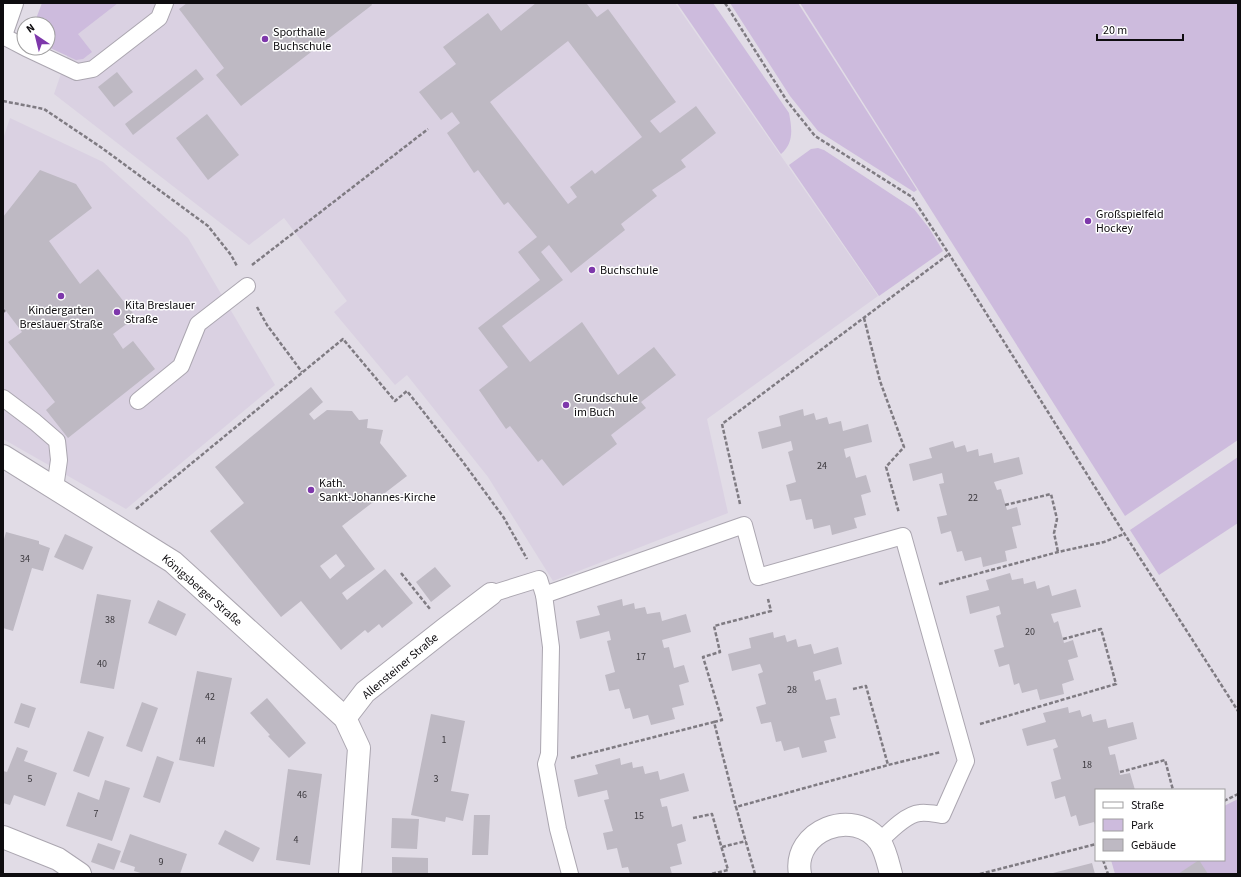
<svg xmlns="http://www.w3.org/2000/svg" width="1241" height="877" font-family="'Source Sans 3',sans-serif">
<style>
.built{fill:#dad1e2}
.green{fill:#cdbbdd}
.building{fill:#beb9c3;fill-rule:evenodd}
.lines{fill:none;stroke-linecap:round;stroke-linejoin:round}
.service-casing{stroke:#aba6b0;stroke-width:18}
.minor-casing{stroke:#aba6b0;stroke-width:24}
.path{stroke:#7f7b82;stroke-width:2.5;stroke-dasharray:4 2;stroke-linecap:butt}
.service{stroke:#fff;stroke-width:16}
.minor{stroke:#fff;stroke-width:22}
.poi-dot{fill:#7e38ab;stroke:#fff;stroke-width:1.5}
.labels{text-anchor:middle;stroke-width:3;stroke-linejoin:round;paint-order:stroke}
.number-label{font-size:10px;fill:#3a373c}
.poi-label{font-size:12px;fill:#0e0c0f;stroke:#fff;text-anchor:start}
.street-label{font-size:12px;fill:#0e0c0f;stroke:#fff}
</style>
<rect width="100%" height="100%" fill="#e1dce6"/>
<g class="built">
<path d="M 112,3 L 675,3 L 878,296 L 707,419 L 728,513 L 553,581 L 488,477 L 407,375 L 395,385 L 334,312 L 347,301 L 284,218 L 249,245 L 54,94 L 75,33 Z"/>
<path d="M 10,118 L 103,162 L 188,238 L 275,385 L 126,509 L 3,439 L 3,139 Z"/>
</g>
<g class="green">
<path d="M 42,3 L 118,3 L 78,34 L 92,52 L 83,59 L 76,60 L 48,47 L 48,24 L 34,24 Z"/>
<path d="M 677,3 L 713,3 L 789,113 C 792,129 794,143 781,154 Z"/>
<path d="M 730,3 L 798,3 L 917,190 L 914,192 L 818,131 L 790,96 Z"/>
<path d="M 800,3 L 1238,3 L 1238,440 L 1125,516 Z"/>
<path d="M 818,148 L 824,150 L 914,209 L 929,228 L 943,251 L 879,296 L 789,165 L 811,149 Z"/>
<path d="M 1238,457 L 1238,523 L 1159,575 L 1130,530 Z"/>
<path d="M 1238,799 L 1238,874 L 1115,874 L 1111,860 L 1224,860 L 1224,806 Z"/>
</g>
<g class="building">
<path d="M 187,3 L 371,3 L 372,5 L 241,106 L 216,75 L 224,68 L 179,9 Z"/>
<path d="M 536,3 L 589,3 L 587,4 L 597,17 L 608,9 L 676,102 L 650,121 L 660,133 L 696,106 L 716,133 L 681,160 L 686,167 L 652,190 L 657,196 L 621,224 L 625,230 L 571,273 L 549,245 L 541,252 L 563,280 L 502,326 L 530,362 L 582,322 L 618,375 L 654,347 L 676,375 L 641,402 L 646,408 L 611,435 L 617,444 L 563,486 L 542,459 L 538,462 L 510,426 L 506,429 L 479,390 L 508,367 L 478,328 L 540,280 L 518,252 L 537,237 L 508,202 L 504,205 L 478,170 L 474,173 L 447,133 L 460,123 L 452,112 L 441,120 L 419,92 L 456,64 L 443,47 L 488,13 L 501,31 ZM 568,41 L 642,137 L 595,174 L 592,170 L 570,187 L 577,197 L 568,204 L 490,102 Z"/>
<path d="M 196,69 L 204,79 L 133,135 L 125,124 Z"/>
<path d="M 117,72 L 133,92 L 114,107 L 98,87 Z"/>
<path d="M 207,114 L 239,155 L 208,180 L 176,138 Z"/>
<path d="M 40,170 L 76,184 L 92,208 L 49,241 L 80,284 L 98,269 L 136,317 L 113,334 L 123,349 L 133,341 L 155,369 L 68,438 L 46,410 L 55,402 L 8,342 L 22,332 L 3,307 L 3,217 Z"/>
<path d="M 311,387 L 323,402 L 309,414 L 314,420 L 327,410 L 352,411 L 359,420 L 368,419 L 367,428 L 383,430 L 380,443 L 407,476 L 342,526 L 375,569 L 342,593 L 347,600 L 385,569 L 413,603 L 382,628 L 379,624 L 368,633 L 365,630 L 341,650 L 301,601 L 281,617 L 210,531 L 244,503 L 215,467 ZM 336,554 L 345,566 L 330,579 L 320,566 Z"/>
<path d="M 803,409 L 804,416 L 814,413 L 816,420 L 827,417 L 829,424 L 841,421 L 843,431 L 868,424 L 872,442 L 844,449 L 846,458 L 850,456 L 856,478 L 866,475 L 871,492 L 861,495 L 866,515 L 854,518 L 857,528 L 832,535 L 830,525 L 814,529 L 812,519 L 806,520 L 801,499 L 790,501 L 786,485 L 796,482 L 788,452 L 793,450 L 791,441 L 762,449 L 758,432 L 781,426 L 779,416 Z"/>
<path d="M 953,441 L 955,448 L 965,445 L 967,452 L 978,449 L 979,456 L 992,453 L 994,463 L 1019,457 L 1023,474 L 994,482 L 997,490 L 1001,489 L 1007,510 L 1017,507 L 1021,525 L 1012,527 L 1017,548 L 1005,551 L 1007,561 L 983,567 L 981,557 L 965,561 L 962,551 L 957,552 L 951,531 L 941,534 L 937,517 L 947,515 L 939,484 L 944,483 L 942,473 L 913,481 L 909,464 L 932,458 L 929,448 Z"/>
<path d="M 6,532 L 39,541 L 39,544 L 50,548 L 43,571 L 32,568 L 13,631 L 3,628 L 3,543 Z"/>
<path d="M 65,534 L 93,547 L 83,570 L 54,557 Z"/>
<path d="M 435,567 L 451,586 L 431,602 L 416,582 Z"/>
<path d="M 1010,573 L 1012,580 L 1023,578 L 1024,584 L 1035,581 L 1037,589 L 1049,585 L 1052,596 L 1076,589 L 1081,607 L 1051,614 L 1054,623 L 1058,621 L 1064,643 L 1073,640 L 1078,657 L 1068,660 L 1074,680 L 1062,684 L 1064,694 L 1040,700 L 1037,689 L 1022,693 L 1019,683 L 1014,685 L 1009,664 L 999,667 L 994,650 L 1004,647 L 996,616 L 1001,614 L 999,606 L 970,614 L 966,596 L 989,590 L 986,580 Z"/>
<path d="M 97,594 L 131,600 L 114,689 L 80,683 Z"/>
<path d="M 622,599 L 623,606 L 634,603 L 635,609 L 645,607 L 647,614 L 660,612 L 662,621 L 686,614 L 691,632 L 662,640 L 664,648 L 669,647 L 674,668 L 684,665 L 689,682 L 679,685 L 684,705 L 672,708 L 675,719 L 651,725 L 648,715 L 633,719 L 630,708 L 625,709 L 619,689 L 609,691 L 605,675 L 615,672 L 607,641 L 611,640 L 609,631 L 580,639 L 576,621 L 600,615 L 597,606 Z"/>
<path d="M 158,600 L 186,614 L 176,636 L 148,623 Z"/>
<path d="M 773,632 L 774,638 L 785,635 L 787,642 L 796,639 L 798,647 L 811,644 L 814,654 L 838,647 L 842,664 L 813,672 L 815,681 L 820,679 L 826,700 L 836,698 L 840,715 L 830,717 L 836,738 L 824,741 L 827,752 L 802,758 L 799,747 L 784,751 L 781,741 L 776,742 L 771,722 L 761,724 L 756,707 L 766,704 L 758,674 L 763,672 L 760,664 L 732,671 L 728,654 L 751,648 L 749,638 Z"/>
<path d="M 197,671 L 232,678 L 214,767 L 179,760 Z"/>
<path d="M 267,698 L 306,743 L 289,758 L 268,736 L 270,735 L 250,713 Z"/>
<path d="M 142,702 L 158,708 L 142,752 L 126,746 Z"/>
<path d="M 21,703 L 36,708 L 29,728 L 14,723 Z"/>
<path d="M 1068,707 L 1069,713 L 1080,710 L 1082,717 L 1091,714 L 1093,722 L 1106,719 L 1108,728 L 1133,722 L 1137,739 L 1108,747 L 1110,755 L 1115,754 L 1120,775 L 1130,773 L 1135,790 L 1096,790 L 1096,827 L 1094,822 L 1079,826 L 1076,815 L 1071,817 L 1065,796 L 1055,799 L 1051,782 L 1061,779 L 1053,749 L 1058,747 L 1055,739 L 1027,746 L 1022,729 L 1046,722 L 1043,713 Z"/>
<path d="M 431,714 L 465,721 L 451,791 L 469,794 L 463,821 L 446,817 L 445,822 L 411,815 Z"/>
<path d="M 88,731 L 104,737 L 89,777 L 73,771 Z"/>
<path d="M 17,747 L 28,751 L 24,761 L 57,773 L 45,806 L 14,795 L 10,805 L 3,803 L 3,771 L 7,772 Z"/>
<path d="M 157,756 L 174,762 L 160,803 L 143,797 Z"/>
<path d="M 620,758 L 621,765 L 632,762 L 633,768 L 643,766 L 645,774 L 658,771 L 660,780 L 684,773 L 689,791 L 660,799 L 662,807 L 667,806 L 672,827 L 682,824 L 686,841 L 677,844 L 682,864 L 670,867 L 672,874 L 630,874 L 628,867 L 622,868 L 617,848 L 607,850 L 603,833 L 613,831 L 604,800 L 609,799 L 607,790 L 578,797 L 574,780 L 598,774 L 595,765 Z"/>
<path d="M 288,769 L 322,774 L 310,865 L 276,860 Z"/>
<path d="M 105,780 L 130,788 L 112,841 L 66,826 L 78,792 L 99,800 Z"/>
<path d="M 474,815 L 490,815 L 488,855 L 472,855 Z"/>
<path d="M 392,818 L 419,819 L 417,849 L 391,848 Z"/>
<path d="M 225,830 L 260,848 L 253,862 L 218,844 Z"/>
<path d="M 130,834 L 187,854 L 180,874 L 144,874 L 134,871 L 135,867 L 120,862 Z"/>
<path d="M 98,843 L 121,851 L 114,870 L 91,862 Z"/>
<path d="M 392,857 L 428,858 L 428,874 L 392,874 Z"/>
<path d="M 1199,860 L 1208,874 L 1178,874 Z"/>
<path d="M 1092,863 L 1095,874 L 1053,874 L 1053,873 Z"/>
</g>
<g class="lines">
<defs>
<g id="service">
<path d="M 3,36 L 24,47"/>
<path d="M 26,48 L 77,72 L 93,69 L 159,18 L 165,3"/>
<path d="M 3,398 L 35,422 L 57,441 L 59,460 L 55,488"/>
<path d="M 138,401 L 181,366 L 198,324 L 247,286"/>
<path d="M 491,594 L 539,579 L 544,595 L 551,647 L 549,754 L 546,764 L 558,829 L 570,874"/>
<path d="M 544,595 L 744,525 L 758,577 L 903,536 L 966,761 L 942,815 C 935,814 927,812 920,813 C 906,814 889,832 879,842"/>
</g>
<g id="minor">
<path d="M 3,29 L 12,3"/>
<path d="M 3,456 L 173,562 L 345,718 L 359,748 L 350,874"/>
<path d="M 345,718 L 365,692 L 445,629 L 491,594"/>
<path d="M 3,837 L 58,859 L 80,874"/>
<path d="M 800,874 C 792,831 854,806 880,842 C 886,852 888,863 891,874"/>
</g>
</defs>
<use href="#service" class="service-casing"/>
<use href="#minor" class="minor-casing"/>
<g class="path">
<path d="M 725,3 L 787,101 L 815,136 L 912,197 L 949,254 L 1115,519 L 1238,711"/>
<path d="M 3,101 L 44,109 L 102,148 L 208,226 L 231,255 L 237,266"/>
<path d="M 252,265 L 428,129"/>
<path d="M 257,307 L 267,325 L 302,372"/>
<path d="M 3,312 L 5,310"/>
<path d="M 864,318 L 880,381 L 904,447 L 886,467 L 899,513"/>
<path d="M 740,504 L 722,424 L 949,254"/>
<path d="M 1005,505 L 1051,494 L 1057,519 L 1054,533 L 1058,552"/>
<path d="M 136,509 L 343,339 L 395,401 L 407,391 L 463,462 L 504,518 L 527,559"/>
<path d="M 401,573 L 430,609"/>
<path d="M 939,584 L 1058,552 L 1104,542 L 1124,534"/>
<path d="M 853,689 L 866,686 L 888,765"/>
<path d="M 714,722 L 722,720 L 703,657 L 720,652 L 714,626 L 771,611 L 768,599"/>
<path d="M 980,724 L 1116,684 L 1101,629 L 1063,639"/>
<path d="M 571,758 L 714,722 L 736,807"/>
<path d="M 1120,772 L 1165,760 L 1173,790"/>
<path d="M 1224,801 L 1238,794"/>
<path d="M 693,818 L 712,814 L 728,870 L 711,874"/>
<path d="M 722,847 L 746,841"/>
<path d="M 1103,860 L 1108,874"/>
<path d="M 755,874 L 736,807 L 888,765 L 941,752"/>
<path d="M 980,874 L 1096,844"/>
</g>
<use href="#service" class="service"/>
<use href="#minor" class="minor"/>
</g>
<g class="poi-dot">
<circle cx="265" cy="39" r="4"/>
<circle cx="1088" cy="221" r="4"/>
<circle cx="592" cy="270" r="4"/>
<circle cx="61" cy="296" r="4"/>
<circle cx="117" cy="312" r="4"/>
<circle cx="566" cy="405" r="4"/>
<circle cx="311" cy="490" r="4"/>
</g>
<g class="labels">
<g class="number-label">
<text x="822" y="469">24</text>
<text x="973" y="501">22</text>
<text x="25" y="562">34</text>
<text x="110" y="623">38</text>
<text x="1030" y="635">20</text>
<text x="641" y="660">17</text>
<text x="102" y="667">40</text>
<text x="792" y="693">28</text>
<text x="210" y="700">42</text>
<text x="444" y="743">1</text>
<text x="201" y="744">44</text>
<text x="1087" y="768">18</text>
<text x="30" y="782">5</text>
<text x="436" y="782">3</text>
<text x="302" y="798">46</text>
<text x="96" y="817">7</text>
<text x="639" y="819">15</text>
<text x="296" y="843">4</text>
<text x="161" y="865">9</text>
</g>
<g class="poi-label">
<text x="273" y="36">Sporthalle<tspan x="273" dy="14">Buchschule</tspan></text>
<text x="1096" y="218">Großspielfeld<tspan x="1096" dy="14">Hockey</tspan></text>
<text x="600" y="274">Buchschule</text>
<text x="125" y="309">Kita Breslauer<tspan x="125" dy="14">Straße</tspan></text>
<text x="61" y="314" text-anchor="middle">Kindergarten<tspan x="61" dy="14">Breslauer Straße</tspan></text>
<text x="574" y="402">Grundschule<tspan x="574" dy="14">im Buch</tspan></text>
<text x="319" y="487">Kath.<tspan x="319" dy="14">Sankt-Johannes-Kirche</tspan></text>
</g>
<g class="street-label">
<text transform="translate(202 590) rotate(41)" y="4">Königsberger Straße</text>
<text transform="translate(400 666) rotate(-40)" y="4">Allensteiner Straße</text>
</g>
</g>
<rect width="1241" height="877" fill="none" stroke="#0e0c0f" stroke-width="8"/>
<rect x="1095" y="789" width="130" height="72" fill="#ffffff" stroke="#9f9e9f"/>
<rect x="1103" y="802" width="20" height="6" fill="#ffffff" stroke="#9f9e9f"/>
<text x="1131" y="809" font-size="12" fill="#0e0c0f">Straße</text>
<rect x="1103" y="819" width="20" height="12" fill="#cdbbdd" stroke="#9f9e9f"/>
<text x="1131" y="829" font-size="12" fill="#0e0c0f">Park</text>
<rect x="1103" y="839" width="20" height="12" fill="#beb9c3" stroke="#9f9e9f"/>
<text x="1131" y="849" font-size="12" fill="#0e0c0f">Gebäude</text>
<g transform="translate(36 36) rotate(325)"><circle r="19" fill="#ffffff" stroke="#9f9e9f"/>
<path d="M0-3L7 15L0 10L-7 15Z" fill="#7e38ab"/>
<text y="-6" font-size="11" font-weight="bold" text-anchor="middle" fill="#0e0c0f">N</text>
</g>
<path d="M1097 34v6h86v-6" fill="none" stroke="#0e0c0f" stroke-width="2"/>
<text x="1103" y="34" font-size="12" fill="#0e0c0f" stroke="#ffffff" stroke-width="3" paint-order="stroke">20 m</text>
</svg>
